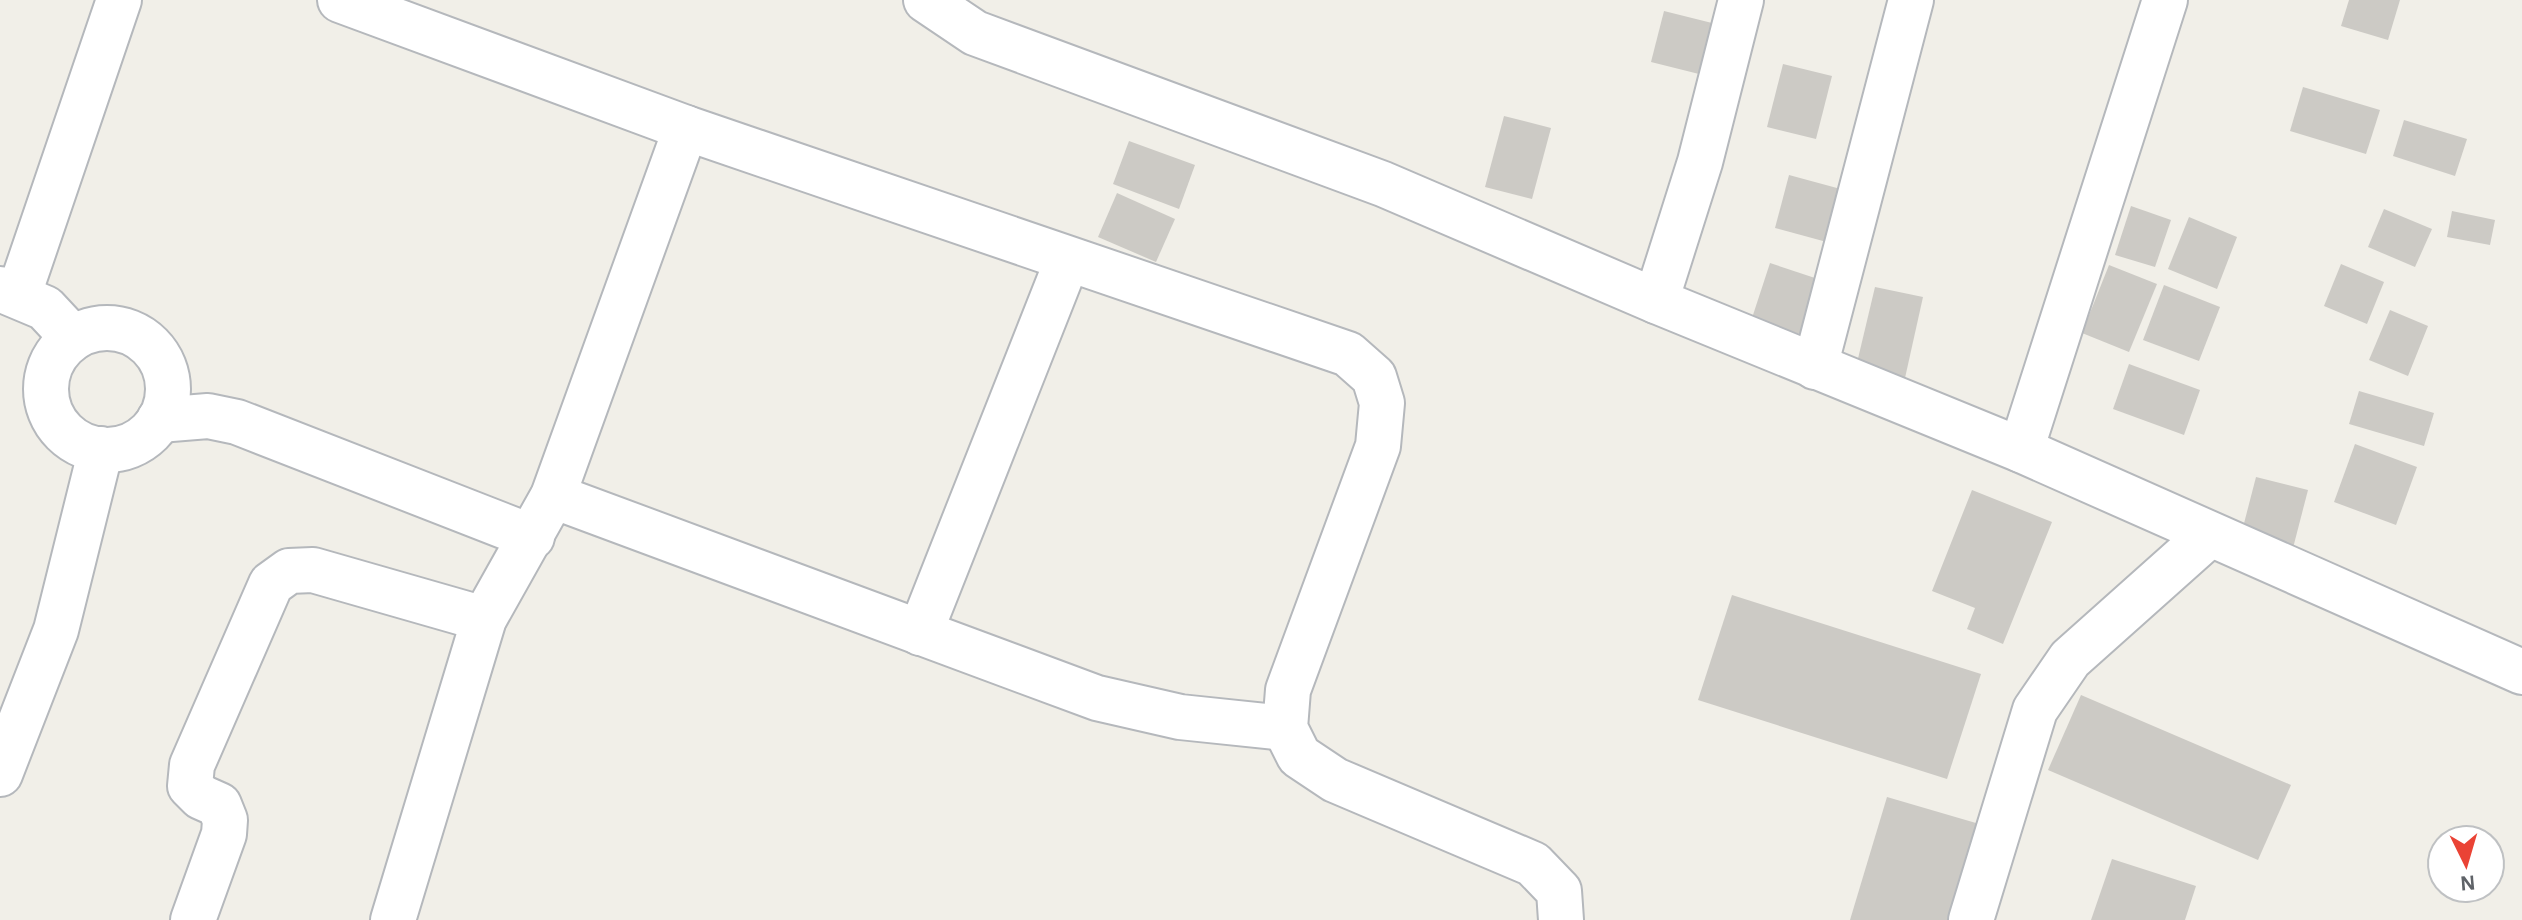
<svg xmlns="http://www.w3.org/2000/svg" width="2522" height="920" font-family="'Alegreya Sans',sans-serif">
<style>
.building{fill:#cccac5}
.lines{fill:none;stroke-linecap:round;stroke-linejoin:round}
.minor-casing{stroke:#b5b8bc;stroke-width:48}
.minor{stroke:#fff;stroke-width:44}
</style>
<rect width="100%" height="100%" fill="#f1efe8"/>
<g class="building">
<path d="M 2349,0 L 2400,0 L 2388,40 L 2341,26 Z"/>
<path d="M 1664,11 L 1716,24 L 1703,75 L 1651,62 Z"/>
<path d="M 1783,64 L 1832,76 L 1816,139 L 1767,127 Z"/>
<path d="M 2303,87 L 2380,110 L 2366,154 L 2290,131 Z"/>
<path d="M 1504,116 L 1551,128 L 1532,199 L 1485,187 Z"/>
<path d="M 2404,120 L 2467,139 L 2455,176 L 2393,156 Z"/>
<path d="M 1129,141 L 1195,165 L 1179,209 L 1113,184 Z"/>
<path d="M 1789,175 L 1848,191 L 1834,244 L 1775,228 Z"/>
<path d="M 1117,193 L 1175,219 L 1156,262 L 1098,237 Z"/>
<path d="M 2131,206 L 2171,220 L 2155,267 L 2115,255 Z"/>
<path d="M 2384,209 L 2432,229 L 2415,267 L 2368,247 Z"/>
<path d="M 2452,211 L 2495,220 L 2490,245 L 2447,237 Z"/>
<path d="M 2189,217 L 2237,237 L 2217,289 L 2168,269 Z"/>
<path d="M 1770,263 L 1827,282 L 1809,337 L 1752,318 Z"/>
<path d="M 2341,264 L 2384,282 L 2367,324 L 2324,306 Z"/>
<path d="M 2109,265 L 2157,284 L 2129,352 L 2082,333 Z"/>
<path d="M 2164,285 L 2220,307 L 2199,361 L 2143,340 Z"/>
<path d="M 1875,287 L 1923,297 L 1905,378 L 1856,367 Z"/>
<path d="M 2390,310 L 2428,326 L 2408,376 L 2369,360 Z"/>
<path d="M 2129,364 L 2200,390 L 2184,435 L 2113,409 Z"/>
<path d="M 2359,391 L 2434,413 L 2424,446 L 2349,424 Z"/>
<path d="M 2355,444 L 2417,467 L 2396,525 L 2334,502 Z"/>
<path d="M 2256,477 L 2308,490 L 2293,548 L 2241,535 Z"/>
<path d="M 1972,490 L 2052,522 L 2003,644 L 1967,629 L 1975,608 L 1932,591 Z"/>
<path d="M 1732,595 L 1981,674 L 1947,779 L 1698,700 Z"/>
<path d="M 2081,695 L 2291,785 L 2258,860 L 2048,770 Z"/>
<path d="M 1887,797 L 1993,828 L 1966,920 L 1850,920 Z"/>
<path d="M 2112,859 L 2196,886 L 2185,920 L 2091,920 Z"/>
</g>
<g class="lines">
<defs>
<g id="minor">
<path d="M 340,0 L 686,128 L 1348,354 L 1374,377 L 1382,403 L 1378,446 L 1288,690 L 1285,728 L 1299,756 L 1335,780 L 1533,864 L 1559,891 L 1561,920"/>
<path d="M 926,0 L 975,33 L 1383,184 L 1656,301 L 2021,450 L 2522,672"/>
<path d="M 0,289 L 45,308 L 73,338"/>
<path d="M 19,294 L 119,0"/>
<path d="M 1656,301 L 1700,162 L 1741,0"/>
<circle cx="107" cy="389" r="61"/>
<path d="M 1815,367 L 1911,0"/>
<path d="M 159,420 L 208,416 L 237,422 L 532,537"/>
<path d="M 2021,450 L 2165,0"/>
<path d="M 553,496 L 1097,698 L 1180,717 L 1285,728"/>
<path d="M 920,633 L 1067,261"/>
<path d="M 0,774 L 56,630 L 101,449"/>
<path d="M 193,920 L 224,834 L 225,820 L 219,805 L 201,797 L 190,786 L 192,765 L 271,584 L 289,571 L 313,570 L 484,619"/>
<path d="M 393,920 L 484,619 L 553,496 L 686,128"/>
<path d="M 1971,920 L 2035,710 L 2070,659 L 2209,535"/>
</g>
</defs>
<use href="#minor" class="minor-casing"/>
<use href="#minor" class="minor"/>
</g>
<g transform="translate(2466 864) rotate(175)"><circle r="38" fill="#ffffff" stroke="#bfc1c3" stroke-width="2"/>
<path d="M0-6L14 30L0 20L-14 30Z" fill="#ea4335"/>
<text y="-12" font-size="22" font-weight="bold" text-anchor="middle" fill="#5f6368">N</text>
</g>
</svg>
